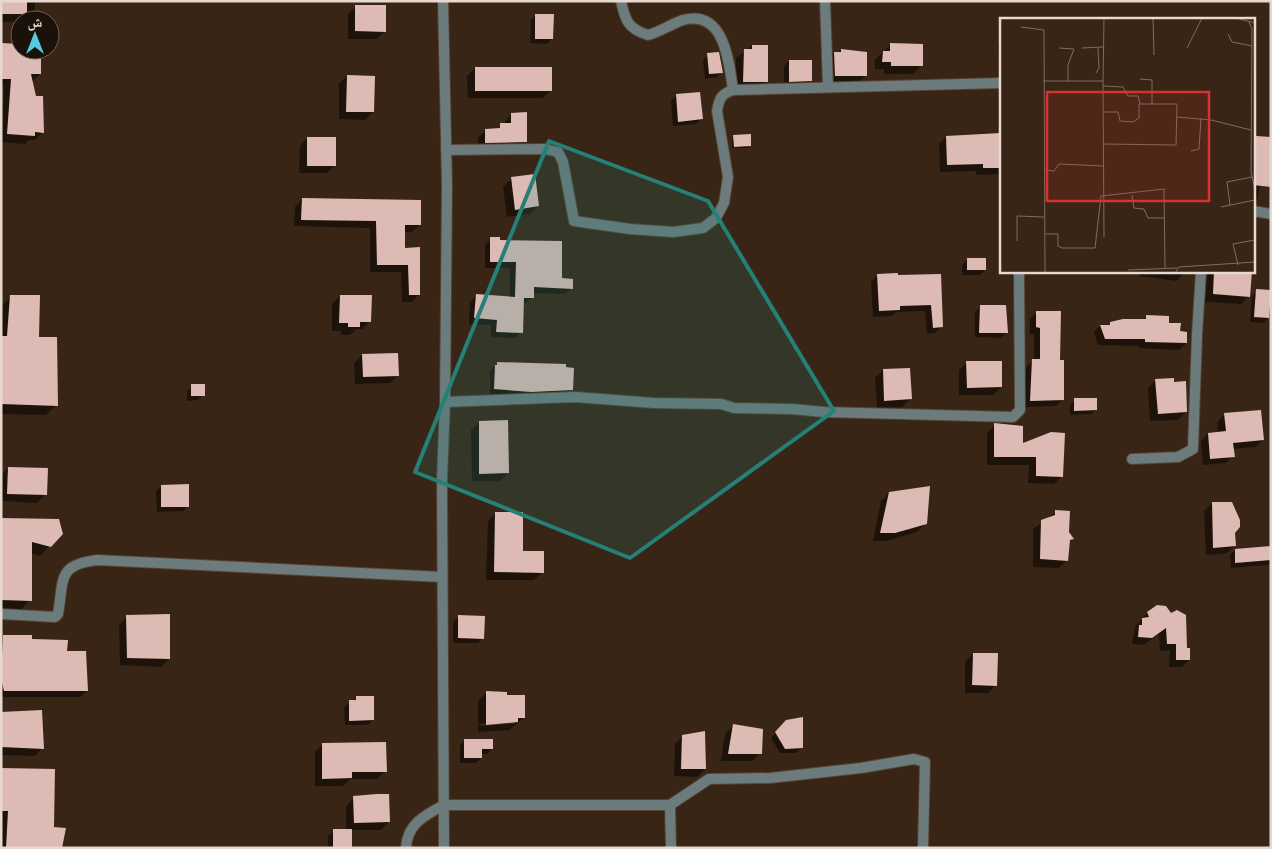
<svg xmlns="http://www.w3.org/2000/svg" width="1272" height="849" font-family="Lato,'Noto Naskh Arabic',sans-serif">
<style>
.shadow{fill:#0007;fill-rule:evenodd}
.building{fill:#ddbbb4}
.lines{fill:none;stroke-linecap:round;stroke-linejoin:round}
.minor-casing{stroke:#554233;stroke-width:12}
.minor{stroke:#6c7b7c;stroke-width:10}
.marked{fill:#258078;fill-opacity:0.2;stroke:#258078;stroke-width:4;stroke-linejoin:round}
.inset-road{fill:none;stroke:#7f6d5f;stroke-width:1}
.view{fill:#d73130;fill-opacity:0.15;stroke:#d73130;stroke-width:2.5}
.inset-edge{fill:none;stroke:#e7d9cf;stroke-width:2.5}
</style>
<rect width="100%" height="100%" fill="#392515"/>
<g class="shadow">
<path d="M 1,1 L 35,1 L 35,10 L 27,18 L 22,18 L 18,22 L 1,22 Z"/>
<path d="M 356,6 L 385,31 L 377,39 L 348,39 L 348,14 Z"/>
<path d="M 536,15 L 552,38 L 547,44 L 530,43 L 531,20 Z"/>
<path d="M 1245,16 L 1245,19 L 1223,19 L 1225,17 Z"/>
<path d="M 1001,41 L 1001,76 L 1000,76 L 998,44 Z"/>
<path d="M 1,45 L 20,45 L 20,50 L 40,50 L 40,74 L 32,82 L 43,132 L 35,140 L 29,140 L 25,144 L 1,142 L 4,86 L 1,86 Z"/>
<path d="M 890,45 L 921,66 L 913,74 L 884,74 L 884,69 L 875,69 L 875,60 Z"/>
<path d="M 752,46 L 766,82 L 758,90 L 736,90 L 736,58 Z"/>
<path d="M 841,50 L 857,51 L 865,76 L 857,84 L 827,84 L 826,61 L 834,53 Z"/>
<path d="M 708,55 L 722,72 L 717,77 L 705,79 L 703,60 Z"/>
<path d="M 789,61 L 811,80 L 806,85 L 784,86 L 784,66 Z"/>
<path d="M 475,68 L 551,90 L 543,98 L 468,98 L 467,76 Z"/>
<path d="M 347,76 L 373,112 L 365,120 L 339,119 L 339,84 Z"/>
<path d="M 699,93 L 701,119 L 696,124 L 673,126 L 671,101 L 676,96 Z"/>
<path d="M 511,114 L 526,142 L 518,150 L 478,150 L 478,138 L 486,130 L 496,130 L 503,125 Z"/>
<path d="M 1001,135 L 1001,174 L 976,175 L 976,171 L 940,172 L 939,144 L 946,137 Z"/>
<path d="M 734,137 L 750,145 L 748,148 L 732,148 L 732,139 Z"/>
<path d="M 1253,137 L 1271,138 L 1268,167 L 1253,166 Z"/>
<path d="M 307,138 L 335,165 L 327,173 L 299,173 L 300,146 Z"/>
<path d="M 534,175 L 538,206 L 530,214 L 507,217 L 503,187 L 511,179 Z"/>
<path d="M 1253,180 L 1260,180 L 1258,198 L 1253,203 Z"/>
<path d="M 302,199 L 420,225 L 412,232 L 404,232 L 404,249 L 419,294 L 412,302 L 402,302 L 401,272 L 370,272 L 370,228 L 294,226 L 295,207 Z"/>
<path d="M 491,239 L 561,279 L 571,288 L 565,294 L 532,293 L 532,297 L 526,303 L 522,303 L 521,332 L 515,338 L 491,337 L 491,325 L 469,324 L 470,302 L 476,296 L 510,298 L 510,268 L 485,268 L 485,245 Z"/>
<path d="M 967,260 L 985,270 L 980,275 L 962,275 L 962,265 Z"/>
<path d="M 1140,271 L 1184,271 L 1177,281 L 1139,276 Z"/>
<path d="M 1208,271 L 1251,271 L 1249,296 L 1241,304 L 1205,302 Z"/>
<path d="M 878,275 L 940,275 L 941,327 L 935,333 L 927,334 L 925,311 L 896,312 L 892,316 L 873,317 L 871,282 Z"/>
<path d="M 1257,291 L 1268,318 L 1263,323 L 1250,322 L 1252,296 Z"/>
<path d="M 340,296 L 370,321 L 362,329 L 356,329 L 350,335 L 341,335 L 341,331 L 332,331 L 332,304 Z"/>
<path d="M 11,297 L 38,338 L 56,405 L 46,415 L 1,414 L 1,306 Z"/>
<path d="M 980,307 L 1006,333 L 1001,338 L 975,337 L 975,312 Z"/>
<path d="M 1037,312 L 1059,362 L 1063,399 L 1056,406 L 1023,407 L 1026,367 L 1034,360 L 1034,334 L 1030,334 L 1030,319 Z"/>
<path d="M 1147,316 L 1168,324 L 1179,333 L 1186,343 L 1179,350 L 1139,348 L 1139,346 L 1098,345 L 1094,332 L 1100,326 L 1143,321 Z"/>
<path d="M 362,355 L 398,375 L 390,383 L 355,384 L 354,363 Z"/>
<path d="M 967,362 L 1001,387 L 993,395 L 959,395 L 959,370 Z"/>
<path d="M 498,363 L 572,390 L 567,395 L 526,396 L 490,394 L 490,371 Z"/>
<path d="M 883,370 L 910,399 L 902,407 L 877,408 L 875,378 Z"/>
<path d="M 1156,380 L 1186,412 L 1178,420 L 1150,421 L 1148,388 Z"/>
<path d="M 192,386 L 203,395 L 198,400 L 187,401 L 187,391 Z"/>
<path d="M 1075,400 L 1096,409 L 1091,414 L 1070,415 L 1070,405 Z"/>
<path d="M 1224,415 L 1263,440 L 1256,447 L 1233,449 L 1233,456 L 1226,463 L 1203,465 L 1201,441 L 1208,434 L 1218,433 L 1217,422 Z"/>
<path d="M 479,422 L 508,473 L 500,481 L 472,481 L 471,430 Z"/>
<path d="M 995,425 L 1022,445 L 1062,476 L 1054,484 L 1028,483 L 1029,465 L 987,465 L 987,433 Z"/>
<path d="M 8,468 L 45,495 L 37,503 L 1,501 L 1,475 Z"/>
<path d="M 162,486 L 188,506 L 183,511 L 157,512 L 156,491 Z"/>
<path d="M 889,493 L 925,524 L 917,532 L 886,541 L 873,541 L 881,501 Z"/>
<path d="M 1212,503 L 1234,533 L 1235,546 L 1227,553 L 1206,555 L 1204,511 Z"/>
<path d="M 1056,512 L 1072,539 L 1069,542 L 1067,560 L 1059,568 L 1033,567 L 1033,529 Z"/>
<path d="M 496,513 L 521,552 L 542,572 L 534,580 L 486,580 L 488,521 Z"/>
<path d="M 1,519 L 62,533 L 40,556 L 31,553 L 30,600 L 21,610 L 1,609 Z"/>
<path d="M 1271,547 L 1271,561 L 1267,565 L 1231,568 L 1230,555 L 1236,550 Z"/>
<path d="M 1158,606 L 1171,614 L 1186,649 L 1189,660 L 1182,667 L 1169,667 L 1170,650 L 1160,651 L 1159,634 L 1143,645 L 1132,644 L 1135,627 L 1147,613 Z"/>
<path d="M 127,617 L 169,659 L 161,667 L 120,665 L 119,625 Z"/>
<path d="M 459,617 L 483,638 L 478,643 L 453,643 L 453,622 Z"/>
<path d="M 3,636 L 31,640 L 66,652 L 87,691 L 80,697 L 1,697 L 1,638 Z"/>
<path d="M 973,654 L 996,685 L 988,693 L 965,693 L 965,662 Z"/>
<path d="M 486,693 L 524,718 L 509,730 L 478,732 L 478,701 ZM 517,721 L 514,724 L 479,726 L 479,724 Z"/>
<path d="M 356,698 L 373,720 L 368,725 L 345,725 L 344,707 Z"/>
<path d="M 1,713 L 42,748 L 35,756 L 1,755 Z"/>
<path d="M 733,726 L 760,753 L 752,761 L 721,761 L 725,734 Z"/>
<path d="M 781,726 L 801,748 L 796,753 L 780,753 L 771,738 Z"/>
<path d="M 683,736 L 705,769 L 697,777 L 674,776 L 675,744 Z"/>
<path d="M 465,740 L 492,749 L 487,754 L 481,754 L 481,758 L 476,763 L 460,763 L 460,745 Z"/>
<path d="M 323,744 L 385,771 L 377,779 L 350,779 L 343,786 L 315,786 L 315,752 Z"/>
<path d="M 1,769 L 52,828 L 61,848 L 1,848 Z"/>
<path d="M 354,798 L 389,822 L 381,830 L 351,830 L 351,848 L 328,848 L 328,836 L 334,831 L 346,831 L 346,806 Z"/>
</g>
<g class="building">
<rect x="1" y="1" width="26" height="13"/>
<path d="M 355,5 L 386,5 L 386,32 L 355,31 Z"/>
<path d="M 535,14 L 554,14 L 553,39 L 535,39 Z"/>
<path d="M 1,43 L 20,44 L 20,50 L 41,50 L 41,74 L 31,74 L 36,96 L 43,96 L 44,133 L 35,132 L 35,136 L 7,134 L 11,79 L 1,79 Z"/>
<path d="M 890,43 L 923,44 L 923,66 L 891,66 L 891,62 L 882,62 L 883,51 L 890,51 Z"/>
<path d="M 752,45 L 768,45 L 768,82 L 743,82 L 744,49 L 752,49 Z"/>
<path d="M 841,49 L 867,52 L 867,76 L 835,76 L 834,52 L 841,52 Z"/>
<path d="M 719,52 L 723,73 L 709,74 L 707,53 Z"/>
<path d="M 789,60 L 812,60 L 812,81 L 789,82 Z"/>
<rect x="475" y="67" width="77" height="24"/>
<path d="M 347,75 L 375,76 L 374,112 L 346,112 Z"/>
<path d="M 700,92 L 703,119 L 678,122 L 676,94 Z"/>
<path d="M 527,112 L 527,142 L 485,143 L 485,129 L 500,128 L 500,123 L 511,123 L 511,113 Z"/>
<path d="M 1001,133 L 1001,168 L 983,168 L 983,164 L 947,165 L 946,136 Z"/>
<path d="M 751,134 L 751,146 L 734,147 L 733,135 Z"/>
<path d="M 1256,136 L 1271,137 L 1271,187 L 1253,185 Z"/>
<rect x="307" y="137" width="29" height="29"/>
<path d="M 535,174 L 539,206 L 515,210 L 511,177 Z"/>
<path d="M 302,198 L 421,200 L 421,225 L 405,225 L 405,248 L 420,247 L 420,295 L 409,295 L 408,265 L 377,265 L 376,221 L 301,220 Z"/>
<path d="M 490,237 L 500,237 L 500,240 L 562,241 L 562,278 L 573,279 L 573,289 L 534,287 L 534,298 L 524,298 L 523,333 L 496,332 L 497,320 L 474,318 L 476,294 L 515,297 L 516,262 L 490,262 Z"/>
<rect x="967" y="258" width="19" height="12"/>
<path d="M 1214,271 L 1252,271 L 1250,297 L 1213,294 Z"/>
<path d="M 898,273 L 898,275 L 941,274 L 943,327 L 933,328 L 931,305 L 900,306 L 900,310 L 879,311 L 877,274 Z"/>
<path d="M 1256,289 L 1271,290 L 1269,318 L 1254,317 Z"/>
<path d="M 10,295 L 40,295 L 39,337 L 57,337 L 58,406 L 1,404 L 1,336 L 7,336 Z"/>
<path d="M 340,295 L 372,295 L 371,322 L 360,322 L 360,327 L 348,327 L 348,323 L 339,323 Z"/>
<path d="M 980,305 L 1006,305 L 1008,333 L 979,333 Z"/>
<path d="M 1036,311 L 1061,311 L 1060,360 L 1064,360 L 1064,400 L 1030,401 L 1032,359 L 1040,359 L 1040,328 L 1036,327 Z"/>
<path d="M 1146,315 L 1169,316 L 1169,323 L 1181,323 L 1180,331 L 1187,332 L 1187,343 L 1145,342 L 1145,339 L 1105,339 L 1100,325 L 1110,325 L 1110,322 L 1123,319 L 1146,319 Z"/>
<path d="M 398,353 L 399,376 L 363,377 L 362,354 Z"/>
<path d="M 966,361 L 1002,361 L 1002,387 L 967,388 Z"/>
<path d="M 497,362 L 566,364 L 566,367 L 574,368 L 573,390 L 531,392 L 494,389 L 495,365 L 497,365 Z"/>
<path d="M 910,368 L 912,399 L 884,401 L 883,369 Z"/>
<path d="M 1174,378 L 1174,382 L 1186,381 L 1187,412 L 1158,414 L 1155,379 Z"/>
<rect x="191" y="384" width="14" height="12"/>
<path d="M 1074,398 L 1097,398 L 1097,410 L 1074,411 Z"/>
<path d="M 1261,410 L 1264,440 L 1233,443 L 1235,457 L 1210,459 L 1208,433 L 1226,431 L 1224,413 Z"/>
<path d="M 508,420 L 509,473 L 479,474 L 479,421 Z"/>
<path d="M 994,423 L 1023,426 L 1023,443 L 1051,432 L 1065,433 L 1063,477 L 1036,476 L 1036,457 L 994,457 Z"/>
<path d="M 8,467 L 48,468 L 47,495 L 7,494 Z"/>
<path d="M 189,484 L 189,507 L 161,507 L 161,485 Z"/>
<path d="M 930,486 L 927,524 L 895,533 L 880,533 L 889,492 Z"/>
<path d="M 1212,502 L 1232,502 L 1240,520 L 1240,527 L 1235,533 L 1236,546 L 1213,548 Z"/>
<path d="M 1055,510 L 1070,511 L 1069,532 L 1074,539 L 1070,540 L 1068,561 L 1040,559 L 1041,520 L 1055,515 Z"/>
<path d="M 495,512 L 523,512 L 523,551 L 544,551 L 544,573 L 494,572 Z"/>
<path d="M 1,518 L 59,519 L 63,534 L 51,547 L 32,542 L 32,601 L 1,600 Z"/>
<path d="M 1271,546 L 1271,560 L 1235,563 L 1235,549 Z"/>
<path d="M 1157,605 L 1166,606 L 1171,613 L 1177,610 L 1186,615 L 1187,648 L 1190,648 L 1190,660 L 1176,660 L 1176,644 L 1167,644 L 1166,628 L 1152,638 L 1138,637 L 1139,625 L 1142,625 L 1142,618 L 1149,617 L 1147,612 Z"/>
<path d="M 170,614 L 170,659 L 127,658 L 126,615 Z"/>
<path d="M 458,615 L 485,616 L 484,639 L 458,638 Z"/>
<path d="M 3,635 L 32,635 L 32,639 L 68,640 L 67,651 L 86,651 L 88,691 L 4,691 L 1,678 Z"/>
<path d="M 973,653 L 998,653 L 997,686 L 972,685 Z"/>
<path d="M 486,691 L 507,692 L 507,695 L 525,695 L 525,718 L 518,718 L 518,722 L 486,725 Z"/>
<path d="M 356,696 L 374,696 L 374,720 L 349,721 L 349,700 L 356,700 Z"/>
<path d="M 42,710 L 44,749 L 1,747 L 1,712 Z"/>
<path d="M 803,717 L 803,748 L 785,749 L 775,732 L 786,720 Z"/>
<path d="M 733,724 L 763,729 L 762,754 L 728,754 Z"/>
<path d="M 705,731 L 706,769 L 681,769 L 682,735 Z"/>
<path d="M 464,739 L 493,739 L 493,749 L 482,749 L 482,758 L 464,758 Z"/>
<path d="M 386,742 L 387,772 L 352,772 L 352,778 L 322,779 L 322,743 Z"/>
<path d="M 1,768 L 55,769 L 54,827 L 66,828 L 62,848 L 6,848 L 8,811 L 1,811 Z"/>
<path d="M 377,794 L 389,794 L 390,822 L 354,823 L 353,796 Z"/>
<rect x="333" y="829" width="19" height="19"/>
</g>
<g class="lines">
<defs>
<g id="minor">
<path d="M 443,1 L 447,185 L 445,402 L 442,480 L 444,848"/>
<path d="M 621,1 C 625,20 628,29 648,35 C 660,32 671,24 683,20 C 725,9 729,63 733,90"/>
<path d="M 825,1 L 828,87"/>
<path d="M 446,150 L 545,149 L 558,152 L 563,162 L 574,221 L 630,229 L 673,232 L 703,228 L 716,218 L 724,203 L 728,177 L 717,111 C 719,99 721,94 733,90 L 1001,83"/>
<path d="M 1253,211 L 1271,214"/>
<path d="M 445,402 L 575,397 L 654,403 L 721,404 L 734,408 L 791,409 L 824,412 L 1013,417 L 1020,410 L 1019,271"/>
<path d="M 1132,459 L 1178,457 L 1193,449 L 1197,335 L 1201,271"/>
<path d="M 1,614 L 55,617 L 58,614 C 64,579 57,565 97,560 L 442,577"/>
<path d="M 670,805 L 671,848"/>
<path d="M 406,848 C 407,824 425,815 444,805 L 670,805 L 709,779 L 770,778 L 861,768 L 914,759 L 925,762 L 923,848"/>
</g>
</defs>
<use href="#minor" class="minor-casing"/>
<use href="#minor" class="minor"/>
</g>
<path class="marked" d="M 549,141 L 708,201 L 834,411 L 630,558 L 415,472 Z"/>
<g transform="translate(1000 18)">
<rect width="255" height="255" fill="#392515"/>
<path class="inset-road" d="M 153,0 L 154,37M 236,0 L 255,5M 249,4 L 252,11 L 251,154 L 255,172M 21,9 L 44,12 L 45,255M 228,16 L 232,24 L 252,28M 59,30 L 74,31 L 68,47 L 68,63M 82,30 L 103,29M 187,30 L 202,0M 96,55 L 99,50 L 98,30M 140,61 L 152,62 L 152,86M 43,63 L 103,63 L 104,0M 103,63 L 104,219M 103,68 L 123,69 L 128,78 L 138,78 L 140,86M 177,99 L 211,102 L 251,112M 104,126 L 176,127 L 177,86 L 139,86 L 139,100 L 133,104 L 120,103 L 118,94 L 104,94M 191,133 L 199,131 L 201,100M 45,152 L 54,153 L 59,146 L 103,148M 132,177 L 134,190 L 144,191 L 148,200 L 165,200M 230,187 L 227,164 L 252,159M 221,189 L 255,182M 45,216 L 58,216 L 58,228 L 62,230 L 95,230 L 101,178 L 164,171 L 165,250M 17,223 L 17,198 L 44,199M 238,247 L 233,226 L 255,222M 128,252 L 177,250M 175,255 L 179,249 L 255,244"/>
<path class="view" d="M 47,74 L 209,74 L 209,183 L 47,183 Z"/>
<rect width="255" height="255" class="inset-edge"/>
</g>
<rect width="1272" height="849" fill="none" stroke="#e7d9cf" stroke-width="5"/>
<g transform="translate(35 35)"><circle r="24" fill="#1a110a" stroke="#6c6159"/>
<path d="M0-4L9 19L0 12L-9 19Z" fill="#55cadf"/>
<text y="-8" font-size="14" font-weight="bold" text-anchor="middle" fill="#e7d9cf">ش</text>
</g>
</svg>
